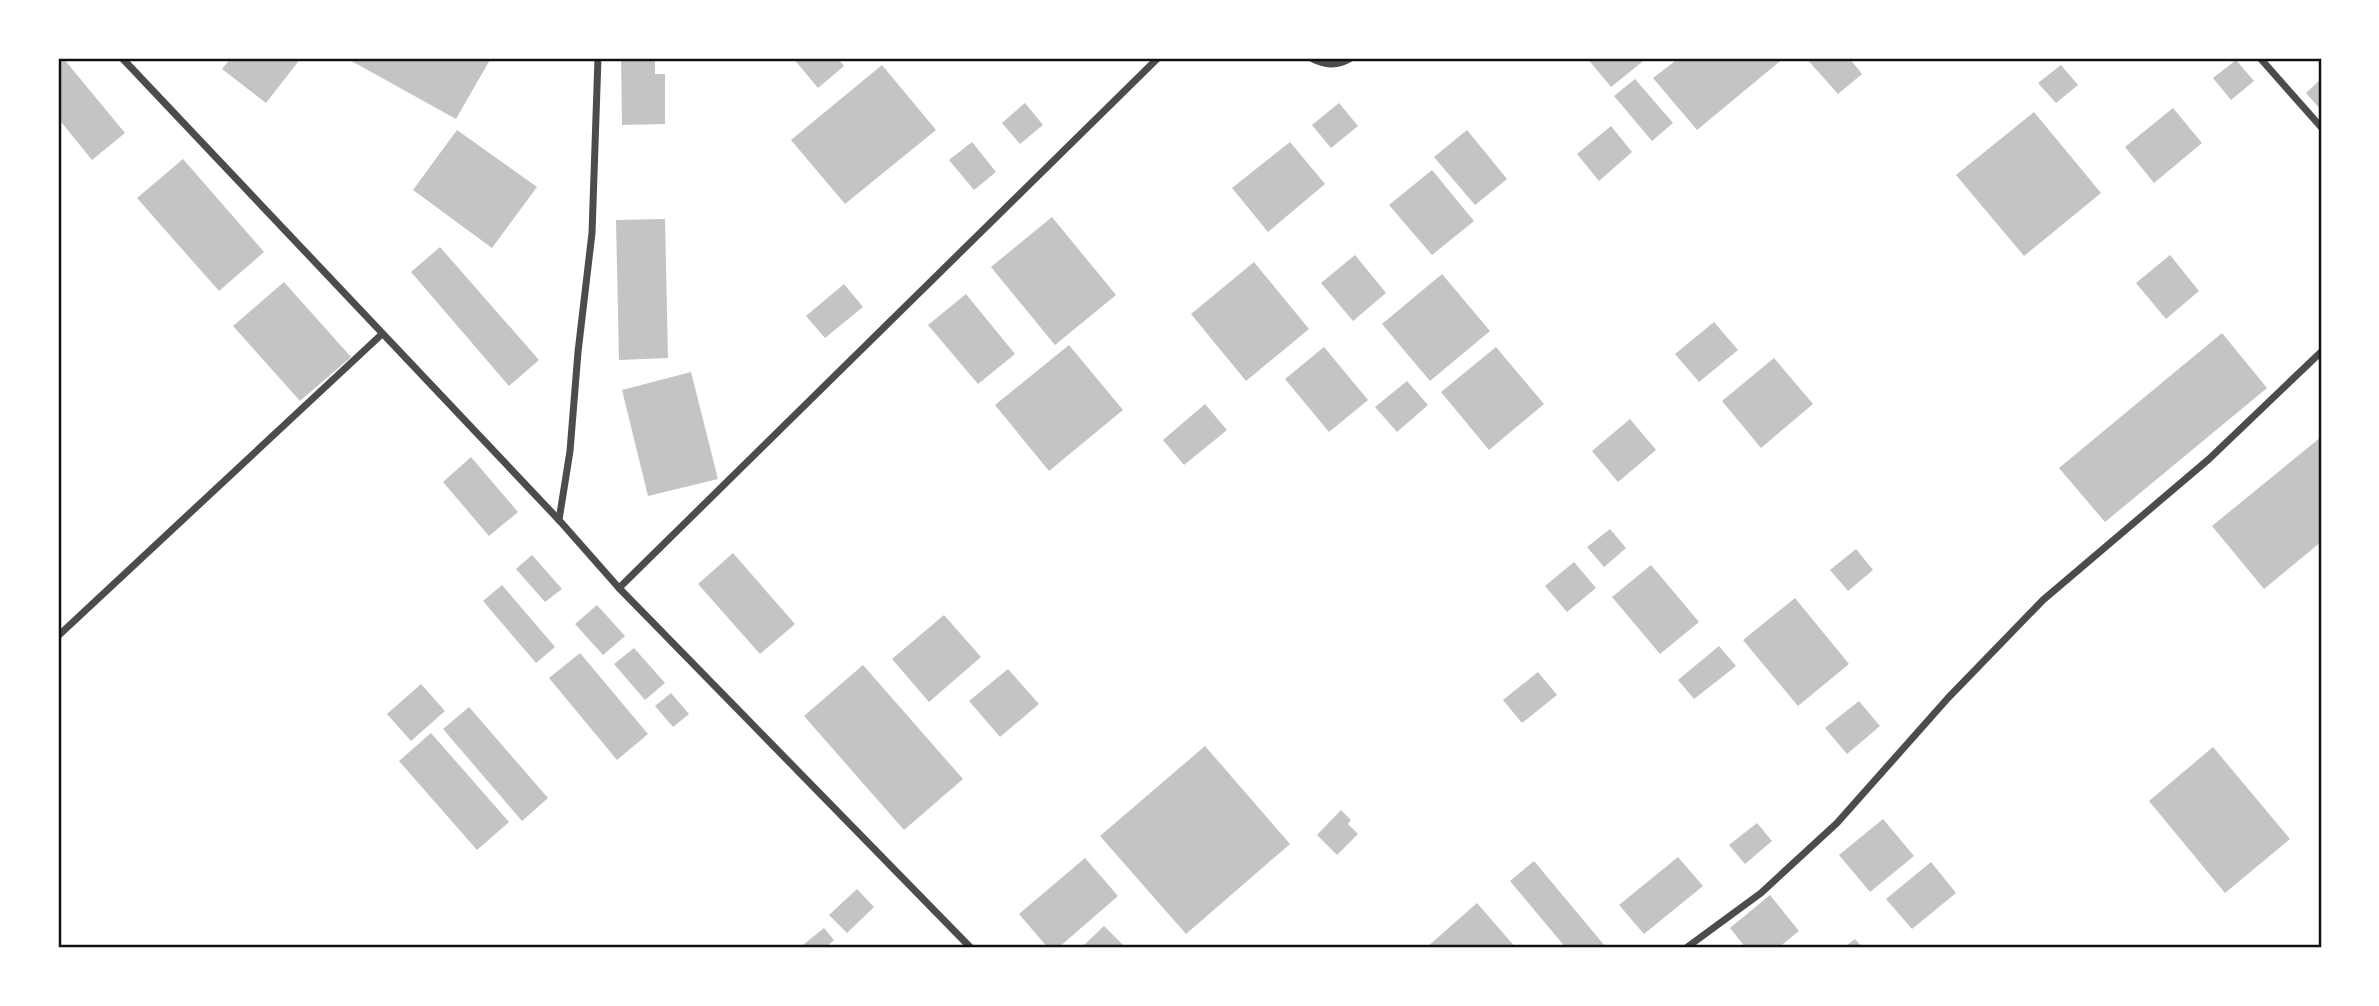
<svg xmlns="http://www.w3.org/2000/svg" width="2379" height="1006" font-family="'Libre Baskerville',serif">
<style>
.building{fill:#c4c4c4}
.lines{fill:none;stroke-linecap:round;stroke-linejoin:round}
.minor{stroke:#4c4c4c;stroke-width:7}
.neatline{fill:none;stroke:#111;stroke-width:2.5}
</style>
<rect width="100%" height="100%" fill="#fff"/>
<g class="building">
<path d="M 58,58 L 63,58 L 125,133 L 92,160 L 58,118 Z"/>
<path d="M 231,58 L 301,58 L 266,103 L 222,69 Z"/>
<path d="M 346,58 L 491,58 L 456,119 Z"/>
<path d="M 621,58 L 655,58 L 655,74 L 665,74 L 665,124 L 622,125 Z"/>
<path d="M 793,58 L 837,58 L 844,66 L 818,88 Z"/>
<path d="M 1587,58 L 1647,58 L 1611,87 Z"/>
<path d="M 1679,58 L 1784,58 L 1697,130 L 1653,78 Z"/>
<path d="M 1806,58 L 1849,58 L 1862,74 L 1838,94 Z"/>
<path d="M 2236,60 L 2254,81 L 2231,100 L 2213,78 Z"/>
<path d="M 882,65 L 936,130 L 845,204 L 791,140 Z"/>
<path d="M 2061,65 L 2078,85 L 2056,103 L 2038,83 Z"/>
<path d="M 1635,79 L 1673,123 L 1652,141 L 1614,96 Z"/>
<path d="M 2321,79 L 2321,110 L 2306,93 Z"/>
<path d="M 1025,103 L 1043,125 L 1020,144 L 1002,123 Z"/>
<path d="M 1339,103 L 1358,126 L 1331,148 L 1312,125 Z"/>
<path d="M 2173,108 L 2202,143 L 2154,183 L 2125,147 Z"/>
<path d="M 2034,112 L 2101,193 L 2024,256 L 1956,175 Z"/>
<path d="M 1611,126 L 1632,152 L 1599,181 L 1577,154 Z"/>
<path d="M 457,130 L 537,187 L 492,248 L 413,190 Z"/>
<path d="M 1467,130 L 1507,179 L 1475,205 L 1434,157 Z"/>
<path d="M 972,142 L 996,172 L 974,190 L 949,160 Z"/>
<path d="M 1290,142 L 1325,184 L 1268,232 L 1232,188 Z"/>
<path d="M 183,159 L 264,252 L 219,291 L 137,198 Z"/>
<path d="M 1432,170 L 1474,221 L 1432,255 L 1389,205 Z"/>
<path d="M 1052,217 L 1116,295 L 1055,345 L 991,267 Z"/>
<path d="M 665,219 L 668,358 L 619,360 L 616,220 Z"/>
<path d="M 440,247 L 539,360 L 509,386 L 411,272 Z"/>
<path d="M 1355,255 L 1386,293 L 1353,321 L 1321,283 Z"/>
<path d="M 2170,255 L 2199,291 L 2166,319 L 2136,283 Z"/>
<path d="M 1254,262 L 1309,329 L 1246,381 L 1191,314 Z"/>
<path d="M 1442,274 L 1490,331 L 1430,381 L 1382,324 Z"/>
<path d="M 284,282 L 351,357 L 300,401 L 233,326 Z"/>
<path d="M 844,284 L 863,307 L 825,338 L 806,316 Z"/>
<path d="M 966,294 L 1015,354 L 978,384 L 928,325 Z"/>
<path d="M 1714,322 L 1738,350 L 1699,382 L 1675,354 Z"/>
<path d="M 2222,333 L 2267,388 L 2105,522 L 2059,468 Z"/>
<path d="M 1069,345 L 1123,410 L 1049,471 L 995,405 Z"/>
<path d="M 1324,347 L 1368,400 L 1329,432 L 1285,379 Z"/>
<path d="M 1496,347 L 1544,404 L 1489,450 L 1441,392 Z"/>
<path d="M 1774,358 L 1813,404 L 1761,448 L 1722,401 Z"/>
<path d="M 691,372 L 718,479 L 648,496 L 622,390 Z"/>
<path d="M 1407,381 L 1428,405 L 1397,432 L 1375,407 Z"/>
<path d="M 1205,404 L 1227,430 L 1184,465 L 1163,440 Z"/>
<path d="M 1630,419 L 1656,450 L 1618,482 L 1592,451 Z"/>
<path d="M 2321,437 L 2321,542 L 2264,589 L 2212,526 Z"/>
<path d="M 471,457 L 518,512 L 489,536 L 443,482 Z"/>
<path d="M 1610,529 L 1626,548 L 1604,567 L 1587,547 Z"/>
<path d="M 1856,549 L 1873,570 L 1848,591 L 1830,570 Z"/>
<path d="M 733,553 L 795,624 L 760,654 L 698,584 Z"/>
<path d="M 532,555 L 562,589 L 545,602 L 516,569 Z"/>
<path d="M 1574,562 L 1596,588 L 1567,612 L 1545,586 Z"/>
<path d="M 1651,565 L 1699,622 L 1660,654 L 1612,597 Z"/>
<path d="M 502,585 L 555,647 L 536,663 L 483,601 Z"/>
<path d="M 1795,598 L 1849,664 L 1798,706 L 1743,640 Z"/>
<path d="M 597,605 L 625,636 L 603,655 L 575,624 Z"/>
<path d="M 944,615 L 981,657 L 929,702 L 892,659 Z"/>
<path d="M 1719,646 L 1736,666 L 1694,699 L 1678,680 Z"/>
<path d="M 634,648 L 665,683 L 645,700 L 614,664 Z"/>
<path d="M 580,653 L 648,734 L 617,760 L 549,678 Z"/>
<path d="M 863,665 L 963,779 L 904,830 L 804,716 Z"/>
<path d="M 1008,669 L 1039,704 L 1000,737 L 969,701 Z"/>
<path d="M 1538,672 L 1557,695 L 1522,723 L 1503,700 Z"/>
<path d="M 421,684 L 445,711 L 411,741 L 387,714 Z"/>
<path d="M 671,693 L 689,714 L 673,727 L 655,706 Z"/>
<path d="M 1859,701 L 1880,726 L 1847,754 L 1825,728 Z"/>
<path d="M 469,707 L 548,798 L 522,821 L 443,729 Z"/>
<path d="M 431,733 L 509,822 L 477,850 L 399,761 Z"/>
<path d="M 1205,746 L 1290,844 L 1186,934 L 1100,836 Z"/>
<path d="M 2213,747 L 2290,839 L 2225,893 L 2149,801 Z"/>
<path d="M 1341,810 L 1351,820 L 1348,824 L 1358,834 L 1337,855 L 1317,835 Z"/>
<path d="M 1883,819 L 1914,856 L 1870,892 L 1839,855 Z"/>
<path d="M 1757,823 L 1772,841 L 1745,864 L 1729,845 Z"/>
<path d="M 1678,857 L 1703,886 L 1644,934 L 1619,905 Z"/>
<path d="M 1085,858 L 1118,896 L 1058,948 L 1048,948 L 1019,914 Z"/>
<path d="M 1534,861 L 1605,946 L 1602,948 L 1566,948 L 1510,881 Z"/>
<path d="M 1931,862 L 1956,893 L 1912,929 L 1886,899 Z"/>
<path d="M 857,889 L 874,907 L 847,933 L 829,915 Z"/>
<path d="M 1770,895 L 1799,931 L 1778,948 L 1746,948 L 1730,928 Z"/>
<path d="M 1477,903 L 1516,948 L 1426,948 Z"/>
<path d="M 1104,926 L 1126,948 L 1081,948 Z"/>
<path d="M 824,928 L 834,940 L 825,948 L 799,948 Z"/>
<path d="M 1855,939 L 1863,948 L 1843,948 Z"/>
</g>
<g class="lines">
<g class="minor">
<path d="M 122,58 L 559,520 L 619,588 L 971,948"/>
<path d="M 1311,58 C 1325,65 1336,67 1351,58"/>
<path d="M 2260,58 L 2321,127"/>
<path d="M 559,520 L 570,451 L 578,352 L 592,233 L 598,58"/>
<path d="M 619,588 L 1158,58"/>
<path d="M 58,636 L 382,334"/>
<path d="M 1686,948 L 1761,893 L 1837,823 L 1948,698 L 2043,600 L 2209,459 L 2321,352"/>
</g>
</g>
<rect width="2379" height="1006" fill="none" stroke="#ffffff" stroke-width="119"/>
<rect x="60" y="60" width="2260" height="886" class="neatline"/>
</svg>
